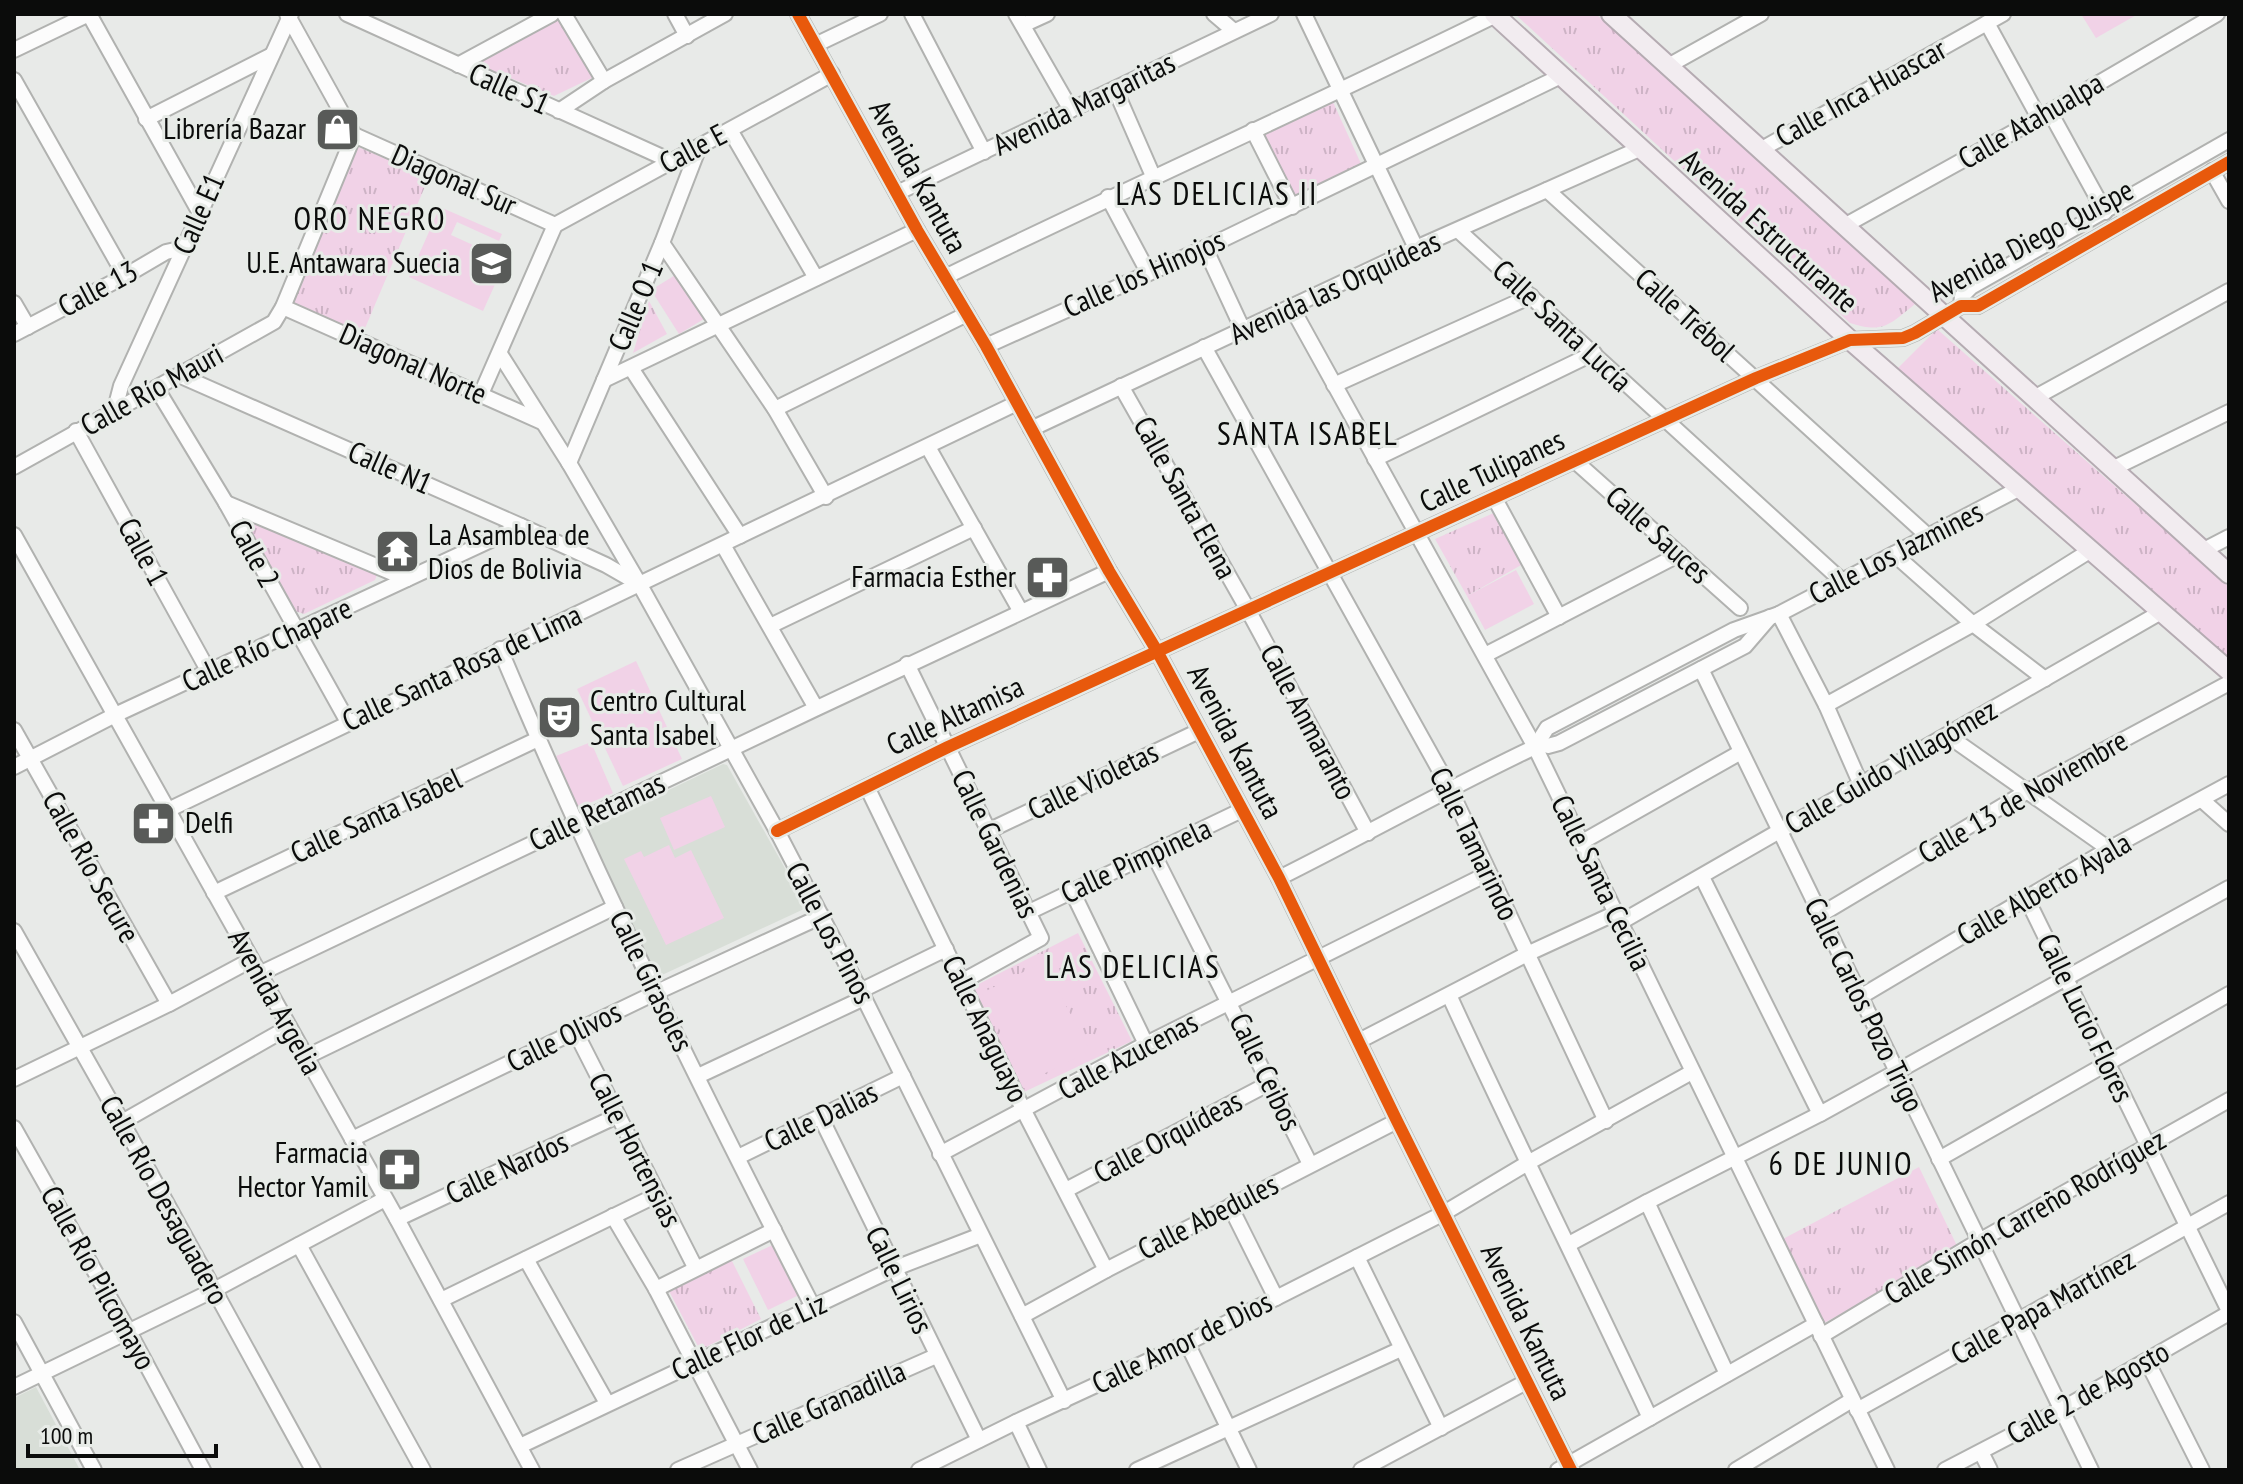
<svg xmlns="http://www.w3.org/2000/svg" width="2243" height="1484" font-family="'PT Sans Narrow',sans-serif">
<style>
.built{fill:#d8ded7}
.grass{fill:url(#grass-tufts)}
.pitch{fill:#f1d2e7}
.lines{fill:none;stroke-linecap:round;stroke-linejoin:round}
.minor-casing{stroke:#b1b2b0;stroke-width:18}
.major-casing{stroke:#b5abb2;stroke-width:22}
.minor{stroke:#fcfcfc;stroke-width:14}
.major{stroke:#f2ecf0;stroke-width:18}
.cycleway-casing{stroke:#e7ebe7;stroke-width:17}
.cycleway{stroke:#e8590c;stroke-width:12}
.labels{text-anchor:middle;stroke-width:6;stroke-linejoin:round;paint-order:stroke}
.street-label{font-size:30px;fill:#0b0c0b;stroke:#e7ebe7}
.poi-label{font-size:30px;fill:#0b0c0b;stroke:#e7ebe7;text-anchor:end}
.neighbourhood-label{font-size:32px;letter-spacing:2px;fill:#0b0c0b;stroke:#e7ebe7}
</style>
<defs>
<pattern id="grass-tufts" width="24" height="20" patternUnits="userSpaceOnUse" patternTransform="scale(2)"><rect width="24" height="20" fill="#f1d2e7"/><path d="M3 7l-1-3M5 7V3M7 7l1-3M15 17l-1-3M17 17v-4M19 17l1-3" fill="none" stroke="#cdb3c5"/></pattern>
</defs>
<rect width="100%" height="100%" fill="#e8eae8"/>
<g class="built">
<path d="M 723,764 L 727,765 L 805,904 L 804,909 L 662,975 L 657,974 L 585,830 Z"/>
<path d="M 36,1387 L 80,1470 L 14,1470 L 14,1398 Z"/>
</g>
<g class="grass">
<path d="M 1515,14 L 1596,14 L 1915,304 C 1890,324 1884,334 1850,323 Z"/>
<path d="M 559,17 L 600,74 L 554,96 L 474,63 Z"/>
<path d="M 1333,102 L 1362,166 L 1293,198 L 1263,133 Z"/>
<path d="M 358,147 L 429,177 L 363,333 L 292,303 Z"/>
<path d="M 649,301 L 667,334 L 633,353 Z"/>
<path d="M 1937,329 L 2229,587 L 2229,662 L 1896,370 Z"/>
<path d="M 1496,512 L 1528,561 L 1467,596 L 1435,539 Z"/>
<path d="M 257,520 L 365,567 L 377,575 L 375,580 L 304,614 L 295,611 L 248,525 Z"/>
<path d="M 1078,933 L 1132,1041 L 1024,1092 L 971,988 Z"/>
<path d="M 1919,1167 L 1959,1250 L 1824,1323 L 1781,1240 Z"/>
<path d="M 731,1259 L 761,1319 L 700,1350 L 669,1291 Z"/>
</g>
<g class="pitch">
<path d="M 2081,14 L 2138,14 L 2096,38 Z"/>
<path d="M 557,22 L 582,52 L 525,81 L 508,48 Z"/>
<path d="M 440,207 L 502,234 L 499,241 L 457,222 L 451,235 L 506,260 L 483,311 L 409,277 Z"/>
<path d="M 677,274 L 704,319 L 679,334 L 651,290 Z"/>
<path d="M 1516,570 L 1534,604 L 1485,630 L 1467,596 Z"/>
<path d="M 636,661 L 682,759 L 623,786 L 577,689 Z"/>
<path d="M 591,742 L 613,793 L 578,808 L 556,756 Z"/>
<path d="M 711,796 L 725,827 L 674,850 L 660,818 Z"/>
<path d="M 669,845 L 675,858 L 691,850 L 724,918 L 666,945 L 624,859 L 641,851 L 644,857 Z"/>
<path d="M 1043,962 L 1090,1051 L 1025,1083 L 982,993 Z"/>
<path d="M 777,1243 L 801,1294 L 768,1310 L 743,1259 Z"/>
</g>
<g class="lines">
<defs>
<g id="minor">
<path d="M 89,14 L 200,213"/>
<path d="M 287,14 L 354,135"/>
<path d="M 347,14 L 671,161"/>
<path d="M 564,14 L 604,81"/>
<path d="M 675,14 L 687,36"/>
<path d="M 798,14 L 917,230 L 986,346 L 1109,571 L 1157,651 L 1279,878 L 1397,1121 L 1571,1470"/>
<path d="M 912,14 L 984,152"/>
<path d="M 1016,14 L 1071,110"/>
<path d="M 1214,14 L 1234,31"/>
<path d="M 1304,14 L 1416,248"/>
<path d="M 1987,23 L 2039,118"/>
<path d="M 1023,25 L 1047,14"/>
<path d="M 815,45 L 880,14"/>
<path d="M 14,50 L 89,14"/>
<path d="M 458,65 L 552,14"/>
<path d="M 1668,66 L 1761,14"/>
<path d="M 14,80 L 125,276"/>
<path d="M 1115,89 L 1153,176"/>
<path d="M 559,111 L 604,81 L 725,14"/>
<path d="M 2050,112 L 2105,212"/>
<path d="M 146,119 L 270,56"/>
<path d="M 730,130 L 816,278"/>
<path d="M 1253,130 L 1292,207"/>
<path d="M 354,135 L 555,225"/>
<path d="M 1760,150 L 2003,14"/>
<path d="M 2212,171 L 2229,201"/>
<path d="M 1547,190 L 1929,537"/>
<path d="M 897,193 L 1271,14"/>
<path d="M 1108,197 L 1148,272"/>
<path d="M 555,225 L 832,74"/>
<path d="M 1844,226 L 2039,118 L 2217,14"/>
<path d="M 1459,231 L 1841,580"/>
<path d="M 662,243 L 775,409 L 826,497"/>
<path d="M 1205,248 L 1243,330"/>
<path d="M 945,277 C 1128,188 1313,105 1496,15"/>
<path d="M 14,303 L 28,327"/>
<path d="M 1961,306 L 1962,296 L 1971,287 L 2229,140"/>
<path d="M 283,307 L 542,422"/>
<path d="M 1292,308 L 1535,747 L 1887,1470"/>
<path d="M 14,334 L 125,276 L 166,252 L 184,248"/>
<path d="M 986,346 L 1205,248 L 1561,76"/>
<path d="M 1204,347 L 1449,787 L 1606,1121"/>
<path d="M 500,354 L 569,463 L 640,585 L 777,831 L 864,998 L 1064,1401"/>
<path d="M 631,368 L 740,536"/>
<path d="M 181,376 L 521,526 L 606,565 L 639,584"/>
<path d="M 604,380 L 917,230"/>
<path d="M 1334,385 L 1531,296"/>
<path d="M 1121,386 L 1248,610 L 1368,833"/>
<path d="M 157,389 L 226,503 L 348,722"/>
<path d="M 481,394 L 555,225"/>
<path d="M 2034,398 L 2229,291"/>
<path d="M 775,409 L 967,314"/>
<path d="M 114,413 L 121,386 L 291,14"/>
<path d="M 1031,429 L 1416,248 L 1639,149"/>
<path d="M 76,431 L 209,672"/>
<path d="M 928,447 L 1021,612"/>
<path d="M 1375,459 L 1594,353"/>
<path d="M 1575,461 L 1740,608"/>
<path d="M 569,463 L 662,243 L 699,147"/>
<path d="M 14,467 L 274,322 L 283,307 L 354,135"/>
<path d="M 2112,469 L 2229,412"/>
<path d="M 1495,499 L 1559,617"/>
<path d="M 226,503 L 407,579"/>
<path d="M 14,535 L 397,1219 L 532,1470"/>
<path d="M 723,545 L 816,708"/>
<path d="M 2202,551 L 2229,537"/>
<path d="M 1894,554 L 1973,624 L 2045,679"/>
<path d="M 1779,614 L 1826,705 L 1861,785"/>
<path d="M 770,626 L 974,528"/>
<path d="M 500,649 C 594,873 702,1091 813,1307"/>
<path d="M 1485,655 L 1680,554"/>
<path d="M 907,664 L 1041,938 L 961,982"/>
<path d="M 1701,669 L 2091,1470"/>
<path d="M 1826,705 L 1973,624 L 2091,550"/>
<path d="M 14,730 L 169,1004"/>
<path d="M 1947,735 L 2109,849"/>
<path d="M 1540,743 L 1548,746 L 1559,743 L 1745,646 L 1770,617"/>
<path d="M 14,767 L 115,715 L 521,526"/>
<path d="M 867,787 L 1024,1111 L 1106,1270"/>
<path d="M 2202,800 L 2229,824"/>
<path d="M 168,810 L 1017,403"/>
<path d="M 777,831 L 948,747 L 1756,378 L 1850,340 L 1903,338 L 1915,333 L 1961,306 L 1978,306 L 2229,162"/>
<path d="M 988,831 L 1199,731"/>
<path d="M 1582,842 L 1741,752"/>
<path d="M 1153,853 L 1310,1164"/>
<path d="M 1702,877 L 1820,1114"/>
<path d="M 1279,878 C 1365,835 1448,788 1535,747 L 1540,743 L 1542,736 L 1547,728 L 1734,630 L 1779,614 L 2020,488"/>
<path d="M 1072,891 L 1146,1044"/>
<path d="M 214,893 L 538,739"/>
<path d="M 2026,897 L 2229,1311"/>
<path d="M 1029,912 L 1242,810"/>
<path d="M 1820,915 L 2026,792 L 2229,683"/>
<path d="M 1621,922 L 2161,612"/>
<path d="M 14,931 L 122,1122 L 313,1470"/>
<path d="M 259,974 C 542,837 825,704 1109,571"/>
<path d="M 860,991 L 946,949"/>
<path d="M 1449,995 C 1514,1137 1584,1277 1650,1418"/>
<path d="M 1860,997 L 2109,849 L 2229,784"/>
<path d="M 575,1031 L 695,1267"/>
<path d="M 1359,1041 L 1527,954 L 1616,913"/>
<path d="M 306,1057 L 615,907"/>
<path d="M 698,1076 L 864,998"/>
<path d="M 14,1079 L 169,1004 L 251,960"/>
<path d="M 821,1118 L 979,1440"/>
<path d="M 122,1122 L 289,1027"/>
<path d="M 14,1128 L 129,1332 L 203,1470"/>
<path d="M 352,1139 L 657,992 L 822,916"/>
<path d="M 940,1154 L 1146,1044 L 1487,874"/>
<path d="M 738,1157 L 903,1076"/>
<path d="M 1939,1159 L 2229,994"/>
<path d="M 1066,1190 L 1270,1083"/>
<path d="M 1647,1202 L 1727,1374"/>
<path d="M 1230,1206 L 1276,1298"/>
<path d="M 613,1216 L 656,1289 L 750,1470"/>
<path d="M 397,1219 L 617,1116"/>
<path d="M 1569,1244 L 1647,1202 L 1820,1114 L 2229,888"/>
<path d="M 299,1245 L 423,1470"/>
<path d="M 1357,1257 L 1441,1428"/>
<path d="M 526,1259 L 607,1403"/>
<path d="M 656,1289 L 774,1230"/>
<path d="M 441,1300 L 657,1195"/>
<path d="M 1022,1316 L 1106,1270 L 1397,1121"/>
<path d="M 14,1322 L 94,1470"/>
<path d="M 1821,1336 L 1979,1241 L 2229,1100"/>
<path d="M 1187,1343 L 1249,1470"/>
<path d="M 2147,1361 L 2202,1470"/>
<path d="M 14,1387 L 214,1290 L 385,1199"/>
<path d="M 1857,1410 L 2229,1203"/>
<path d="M 1016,1422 L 1039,1470"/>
<path d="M 520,1446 L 893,1269 L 981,1235"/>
<path d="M 1981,1452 L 1990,1470"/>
<path d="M 678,1470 L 936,1356"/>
<path d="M 919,1470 L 1016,1422 L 1187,1343 L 1444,1213 L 1526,1164 L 1692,1072"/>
<path d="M 1137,1470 L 1401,1349"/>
<path d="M 1361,1470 L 1526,1382"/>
<path d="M 1558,1470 L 1816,1324"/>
<path d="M 1736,1470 L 1852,1400"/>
<path d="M 1945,1470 L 2062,1409 L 2229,1313"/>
</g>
<g id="major">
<path d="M 1494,14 L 1850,340 L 2229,671"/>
<path d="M 1611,14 L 2229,574"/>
</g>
</defs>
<use href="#minor" class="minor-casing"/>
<use href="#major" class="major-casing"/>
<use href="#minor" class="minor"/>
<use href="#major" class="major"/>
<defs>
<g id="cycleway">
<path d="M 798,14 L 917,230 L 986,346 L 1109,571 L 1157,651 L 1279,878 L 1397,1121 L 1571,1470"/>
<path d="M 777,831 L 948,747 L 1756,378 L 1850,340 L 1903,338 L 1915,333 L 1961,306 L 1978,306 L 2229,162"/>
</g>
</defs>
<use href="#cycleway" class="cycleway-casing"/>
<use href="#cycleway" class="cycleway"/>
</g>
<defs>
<symbol id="shop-square" viewBox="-11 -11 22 22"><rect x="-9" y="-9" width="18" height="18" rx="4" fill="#585a58" stroke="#e7ebe7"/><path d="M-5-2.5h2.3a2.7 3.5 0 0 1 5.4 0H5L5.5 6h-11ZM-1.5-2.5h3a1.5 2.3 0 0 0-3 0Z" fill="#fff"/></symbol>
<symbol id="school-square" viewBox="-11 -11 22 22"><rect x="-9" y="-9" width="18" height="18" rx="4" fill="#585a58" stroke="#e7ebe7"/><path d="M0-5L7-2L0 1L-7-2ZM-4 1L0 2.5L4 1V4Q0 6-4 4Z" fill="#fff"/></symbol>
<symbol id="temple-square" viewBox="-11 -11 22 22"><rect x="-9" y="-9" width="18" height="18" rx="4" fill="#585a58" stroke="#e7ebe7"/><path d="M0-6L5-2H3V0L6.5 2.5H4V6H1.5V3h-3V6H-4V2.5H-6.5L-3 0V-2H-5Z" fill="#fff"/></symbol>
<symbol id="pharmacy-square" viewBox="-11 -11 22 22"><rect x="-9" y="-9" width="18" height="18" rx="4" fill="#585a58" stroke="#e7ebe7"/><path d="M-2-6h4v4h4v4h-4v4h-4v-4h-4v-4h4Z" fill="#fff"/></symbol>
<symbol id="theatre-square" viewBox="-11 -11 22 22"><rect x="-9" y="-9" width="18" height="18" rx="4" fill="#585a58" stroke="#e7ebe7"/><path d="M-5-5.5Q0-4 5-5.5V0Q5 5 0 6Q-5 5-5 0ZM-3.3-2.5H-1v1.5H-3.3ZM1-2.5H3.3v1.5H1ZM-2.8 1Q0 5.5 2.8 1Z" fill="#fff"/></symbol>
</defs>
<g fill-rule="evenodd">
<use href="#shop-square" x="312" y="104" width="51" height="51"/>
<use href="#school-square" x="466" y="238" width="51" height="51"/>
<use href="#temple-square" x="372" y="526" width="51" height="51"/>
<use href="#pharmacy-square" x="1022" y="552" width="51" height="51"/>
<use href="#theatre-square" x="534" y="692" width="51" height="51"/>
<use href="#pharmacy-square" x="128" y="798" width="51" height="51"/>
<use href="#pharmacy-square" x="374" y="1144" width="51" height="51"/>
</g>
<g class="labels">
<g class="street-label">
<text transform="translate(509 89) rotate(24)" y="10">Calle S1</text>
<text transform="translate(1861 93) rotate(-29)" y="10">Calle Inca Huascar</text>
<text transform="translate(1084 104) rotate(-26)" y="10">Avenida Margaritas</text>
<text transform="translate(2031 121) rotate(-30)" y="10">Calle Atahualpa</text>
<text transform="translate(693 149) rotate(-28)" y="10">Calle E</text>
<text transform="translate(918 177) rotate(61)" y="10">Avenida Kantuta</text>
<text transform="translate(454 180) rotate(24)" y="10">Diagonal Sur</text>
<text transform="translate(199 214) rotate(-66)" y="10">Calle E1</text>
<text transform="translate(1769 231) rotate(42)" y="10">Avenida Estructurante</text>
<text transform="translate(2031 241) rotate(-28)" y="10">Avenida Diego Quispe</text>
<text transform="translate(1144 274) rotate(-24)" y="10">Calle los Hinojos</text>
<text transform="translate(1335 288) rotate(-25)" y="10">Avenida las Orquídeas</text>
<text transform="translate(98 289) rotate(-28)" y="10">Calle 13</text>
<text transform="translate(636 306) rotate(-67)" y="10">Calle O 1</text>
<text transform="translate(1685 315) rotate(42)" y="10">Calle Trébol</text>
<text transform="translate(1562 326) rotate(43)" y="10">Calle Santa Lucía</text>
<text transform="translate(413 364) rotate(24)" y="10">Diagonal Norte</text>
<text transform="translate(152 390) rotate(-29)" y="10">Calle Río Mauri</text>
<text transform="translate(390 468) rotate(24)" y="10">Calle N1</text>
<text transform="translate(1492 471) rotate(-25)" y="10">Calle Tulipanes</text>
<text transform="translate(1185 498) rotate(61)" y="10">Calle Santa Elena</text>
<text transform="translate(1658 535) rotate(42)" y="10">Calle Sauces</text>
<text transform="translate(143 552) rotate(61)" y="10">Calle 1</text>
<text transform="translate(1896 553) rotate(-27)" y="10">Calle Los Jazmines</text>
<text transform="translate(254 554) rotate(61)" y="10">Calle 2</text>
<text transform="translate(267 645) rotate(-25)" y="10">Calle Río Chapare</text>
<text transform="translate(462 668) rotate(-25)" y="10">Calle Santa Rosa de Lima</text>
<text transform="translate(955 716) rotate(-25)" y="10">Calle Altamisa</text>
<text transform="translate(1308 722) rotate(62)" y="10">Calle Anmaranto</text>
<text transform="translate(1235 742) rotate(62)" y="10">Avenida Kantuta</text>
<text transform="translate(1891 767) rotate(-30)" y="10">Calle Guido Villagómez</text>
<text transform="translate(1093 781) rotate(-26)" y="10">Calle Violetas</text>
<text transform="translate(2023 797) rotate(-30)" y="10">Calle 13 de Noviembre</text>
<text transform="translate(597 812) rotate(-25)" y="10">Calle Retamas</text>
<text transform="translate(376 816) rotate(-25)" y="10">Calle Santa Isabel</text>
<text transform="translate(995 844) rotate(64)" y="10">Calle Gardenias</text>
<text transform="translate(1474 844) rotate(64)" y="10">Calle Tamarindo</text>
<text transform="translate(1136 861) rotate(-25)" y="10">Calle Pimpinela</text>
<text transform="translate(91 867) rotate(61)" y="10">Calle Río Secure</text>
<text transform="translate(1601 883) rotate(64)" y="10">Calle Santa Cecilia</text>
<text transform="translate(2044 889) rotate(-30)" y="10">Calle Alberto Ayala</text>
<text transform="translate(830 933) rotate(62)" y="10">Calle Los Pinos</text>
<text transform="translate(651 981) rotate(64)" y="10">Calle Girasoles</text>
<text transform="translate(275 1002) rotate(61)" y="10">Avenida Argelia</text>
<text transform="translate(1864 1005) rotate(64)" y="10">Calle Carlos Pozo Trigo</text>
<text transform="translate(2085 1018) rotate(64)" y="10">Calle Lucio Flores</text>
<text transform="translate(985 1029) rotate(64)" y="10">Calle Anaguayo</text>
<text transform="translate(564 1037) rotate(-26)" y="10">Calle Olivos</text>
<text transform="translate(1128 1056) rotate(-28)" y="10">Calle Azucenas</text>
<text transform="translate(1265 1072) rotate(64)" y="10">Calle Ceibos</text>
<text transform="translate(821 1117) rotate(-26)" y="10">Calle Dalias</text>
<text transform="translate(1168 1137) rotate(-28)" y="10">Calle Orquídeas</text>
<text transform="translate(635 1150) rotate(63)" y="10">Calle Hortensias</text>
<text transform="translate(507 1168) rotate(-25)" y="10">Calle Nardos</text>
<text transform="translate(164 1200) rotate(61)" y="10">Calle Río Desaguadero</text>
<text transform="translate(1208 1217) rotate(-27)" y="10">Calle Abedules</text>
<text transform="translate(2025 1217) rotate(-30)" y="10">Calle Simón Carreño Rodríguez</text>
<text transform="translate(98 1278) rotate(61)" y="10">Calle Río Pilcomayo</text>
<text transform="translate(899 1280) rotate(64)" y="10">Calle Lirios</text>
<text transform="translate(2043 1307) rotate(-29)" y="10">Calle Papa Martínez</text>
<text transform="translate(1526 1322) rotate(64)" y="10">Avenida Kantuta</text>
<text transform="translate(749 1337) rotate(-25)" y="10">Calle Flor de Liz</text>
<text transform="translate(1182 1343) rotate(-26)" y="10">Calle Amor de Dios</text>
<text transform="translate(2088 1393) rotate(-29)" y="10">Calle 2 de Agosto</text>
<text transform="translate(829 1403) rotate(-24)" y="10">Calle Granadilla</text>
</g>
<g class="poi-label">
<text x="306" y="139">Librería Bazar</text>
<text x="460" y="273">U.E. Antawara Suecia</text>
<text x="428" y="545" text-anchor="start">La Asamblea de<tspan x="428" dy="34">Dios de Bolivia</tspan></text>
<text x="1016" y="587">Farmacia Esther</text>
<text x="590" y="711" text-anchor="start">Centro Cultural<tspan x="590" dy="34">Santa Isabel</tspan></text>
<text x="185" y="833" text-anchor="start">Delfi</text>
<text x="368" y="1163">Farmacia<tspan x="368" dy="34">Hector Yamil</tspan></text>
</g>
<g class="neighbourhood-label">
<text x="1217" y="205">LAS DELICIAS II</text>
<text x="370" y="230">ORO NEGRO</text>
<text x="1308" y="445">SANTA ISABEL</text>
<text x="1133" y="978">LAS DELICIAS</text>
<text x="1841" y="1175">6 DE JUNIO</text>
</g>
</g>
<rect width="2243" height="1484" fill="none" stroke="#0b0c0b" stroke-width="32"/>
<path d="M28 1444v12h188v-12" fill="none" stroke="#0b0c0b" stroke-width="4"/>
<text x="40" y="1444" font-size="24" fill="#0b0c0b" stroke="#e7ebe7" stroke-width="6" paint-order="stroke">100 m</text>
</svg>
